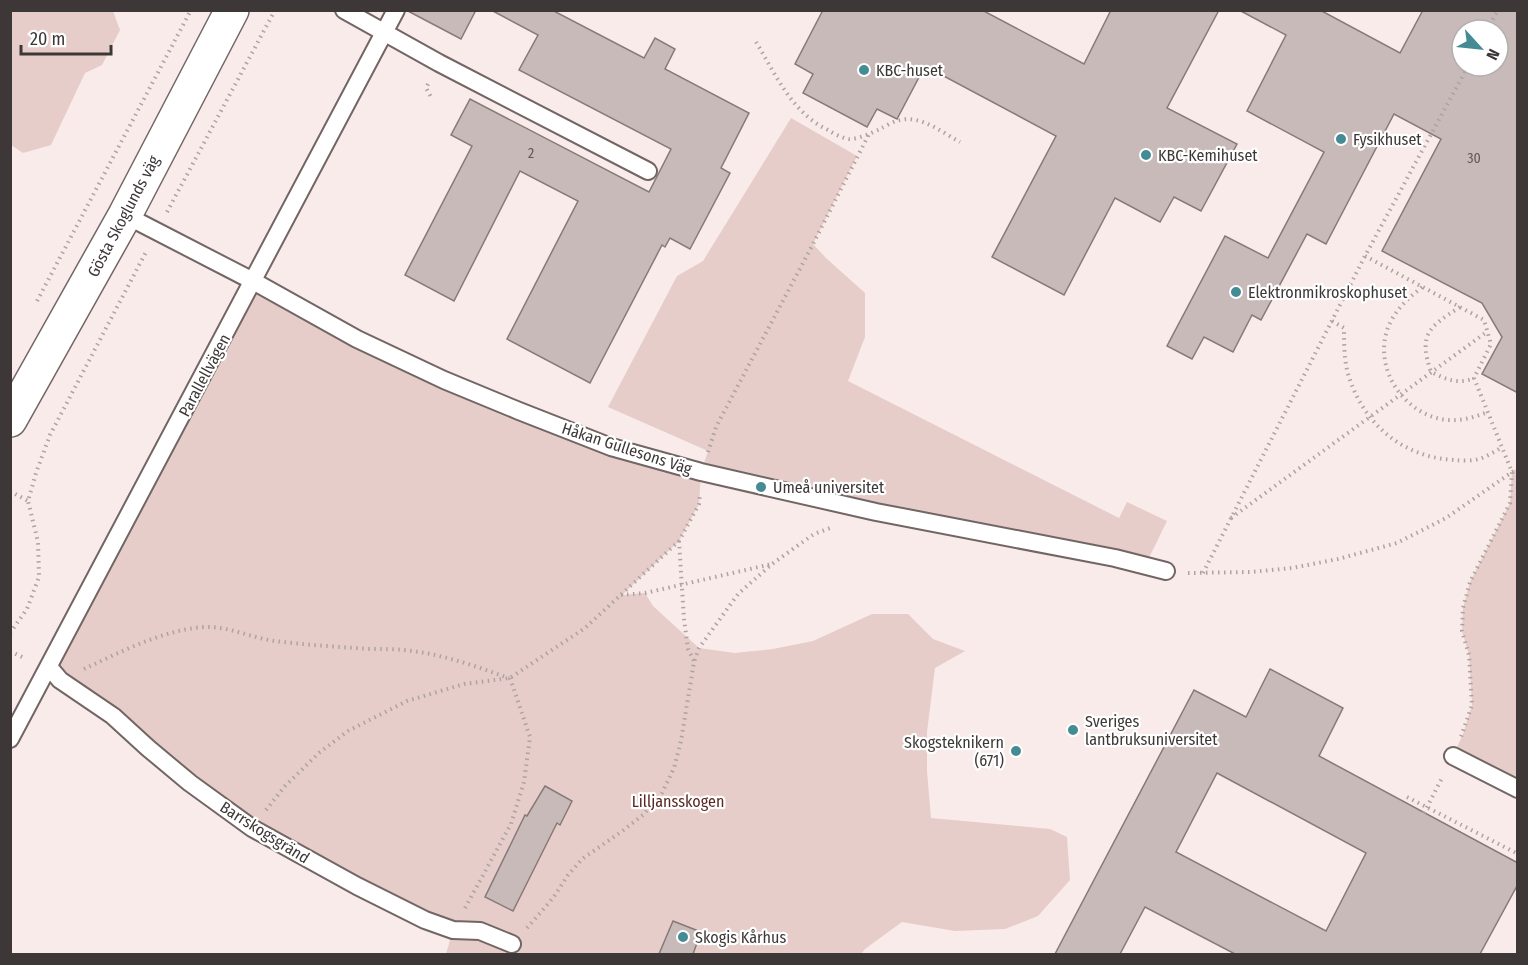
<svg xmlns="http://www.w3.org/2000/svg" width="1528" height="965" font-family="'Fira Sans Condensed',sans-serif">
<style>
.green{fill:#e6cdca}
.building{fill:#c7bab8;stroke:#867a78;stroke-width:1.5;fill-rule:evenodd}
.lines{fill:none;stroke-linecap:round;stroke-linejoin:round}
.service-casing{stroke:#726664;stroke-width:20}
.minor-casing{stroke:#726664;stroke-width:36}
.path{stroke:#ada3a1;stroke-width:4;stroke-dasharray:1.5 4.5;stroke-linecap:butt}
.service{stroke:#fff;stroke-width:16}
.minor{stroke:#fff;stroke-width:33}
.poi-dot{fill:#448b93;stroke:#fff;stroke-width:2}
.labels{text-anchor:middle;stroke-width:4.5;stroke-linejoin:round;paint-order:stroke}
.number-label{font-size:14px;fill:#605857}
.poi-label{font-size:16px;fill:#3d3837;stroke:#fff;text-anchor:start}
.street-label{font-size:16px;fill:#3d3837;stroke:#fff}
.park-label{font-size:16px;fill:#5a2723;stroke:#fff}
</style>
<rect width="100%" height="100%" fill="#f9ebe9"/>
<g class="green">
<path d="M 10,11 L 113,11 L 120,30 L 102,65 L 85,73 L 51,145 L 23,153 L 11,145 Z"/>
<path d="M 791,118 L 857,156 L 813,244 L 826,258 L 865,293 L 865,337 L 848,381 L 1119,518 L 1127,502 L 1167,521 L 1145,566 L 701,473 L 699,504 L 679,541 L 622,595 L 645,593 L 653,606 L 699,648 L 735,653 L 773,649 L 813,641 L 872,614 L 908,614 L 933,639 L 965,651 L 935,668 L 927,732 L 927,771 L 931,818 L 1050,829 L 1067,837 L 1070,880 L 1038,916 L 1005,929 L 955,931 L 902,922 L 865,949 L 861,954 L 446,954 L 453,930 L 296,853 L 49,667 L 253,281 L 444,380 L 701,472 L 708,451 L 608,407 L 677,276 L 703,261 Z"/>
<path d="M 1517,468 L 1517,789 L 1453,756 L 1463,734 L 1472,705 L 1469,655 L 1462,631 L 1463,608 L 1470,582 L 1510,503 L 1512,472 Z"/>
</g>
<g class="building">
<path d="M 406,10 L 476,10 L 461,39 Z"/>
<path d="M 491,10 L 552,10 L 644,58 L 655,38 L 675,49 L 665,69 L 749,113 L 721,168 L 730,173 L 690,249 L 670,238 L 665,247 L 662,245 L 590,383 L 507,339 L 578,201 L 520,171 L 454,301 L 405,275 L 472,146 L 451,135 L 470,99 L 649,192 L 671,149 L 519,70 L 538,35 Z"/>
<path d="M 823,10 L 982,10 L 1084,64 L 1111,10 L 1219,10 L 1167,108 L 1237,144 L 1201,211 L 1174,197 L 1160,222 L 1115,198 L 1064,295 L 992,257 L 1056,136 L 925,66 L 897,119 L 877,109 L 867,127 L 803,93 L 813,74 L 795,64 Z"/>
<path d="M 1239,10 L 1320,10 L 1400,53 L 1423,10 L 1518,10 L 1518,393 L 1482,374 L 1502,337 L 1482,303 L 1382,251 L 1441,139 L 1394,114 L 1326,244 L 1307,234 L 1261,320 L 1252,315 L 1233,352 L 1204,337 L 1192,359 L 1167,346 L 1225,236 L 1268,258 L 1324,152 L 1247,111 L 1286,35 ZM 1462,30 L 1498,30 L 1498,66 L 1462,66 Z"/>
<path d="M 1270,669 L 1343,708 L 1319,756 L 1518,863 L 1518,884 L 1480,954 L 1235,954 L 1145,907 L 1120,954 L 1055,954 L 1194,690 L 1246,717 ZM 1217,773 L 1366,853 L 1326,931 L 1176,852 Z"/>
<path d="M 545,786 L 572,801 L 560,825 L 557,823 L 513,911 L 485,897 L 525,815 L 527,816 Z"/>
<path d="M 673,921 L 701,932 L 693,954 L 659,954 Z"/>
</g>
<g class="lines">
<defs>
<g id="service">
<path d="M 344,10 L 439,63 L 648,171"/>
<path d="M 125,215 L 253,281 L 357,339 L 444,380 L 519,411 L 611,447 L 701,472 L 876,512 L 1115,558 L 1166,571"/>
<path d="M 49,667 L 60,680 L 113,716 L 148,748 L 190,783 L 252,828 L 357,886 L 425,920 L 453,930 L 480,931 L 512,944"/>
<path d="M 10,739 L 396,10"/>
<path d="M 1453,756 L 1518,789"/>
</g>
<path id="minor" d="M 10,420 L 125,215 L 232,10"/>
</defs>
<use href="#service" class="service-casing"/>
<use href="#minor" class="minor-casing"/>
<g class="path">
<path d="M 1487,30 L 1498,10"/>
<path d="M 756,42 C 776,75 792,113 828,130 C 834,134 842,138 849,139 C 859,139 871,133 880,129 C 886,126 893,121 901,120 C 921,115 943,133 960,142"/>
<path d="M 428,84 L 426,88 L 431,97"/>
<path d="M 167,212 L 275,10"/>
<path d="M 1365,256 L 1484,320 L 1491,344 L 1474,378 L 1512,472 L 1510,503 L 1470,582 L 1463,608 L 1462,631 L 1469,655 L 1472,705 L 1461,737"/>
<path d="M 1422,287 C 1410,297 1399,306 1391,321 C 1369,363 1402,416 1448,420 C 1462,421 1475,417 1488,412"/>
<path d="M 37,301 L 191,10"/>
<path d="M 1460,307 C 1429,327 1418,334 1431,372 C 1446,379 1458,385 1474,378"/>
<path d="M 1332,321 L 1344,328 C 1344,347 1344,365 1351,383 C 1368,428 1406,458 1455,460 C 1463,461 1474,461 1482,458 C 1489,455 1496,451 1502,447"/>
<path d="M 708,452 L 716,427 L 813,244 L 869,134"/>
<path d="M 10,491 L 28,501"/>
<path d="M 1231,518 L 1488,331"/>
<path d="M 679,541 L 684,619 L 688,649 L 694,661"/>
<path d="M 1188,573 L 1251,572 L 1292,568 L 1338,559 L 1397,543 L 1446,518 L 1518,468"/>
<path d="M 1203,573 L 1365,256 L 1468,66"/>
<path d="M 621,595 L 645,593 L 772,564"/>
<path d="M 10,633 L 27,609 L 39,577 L 38,542 L 28,501 L 36,473 L 50,435 L 147,250"/>
<path d="M 10,651 L 26,659"/>
<path d="M 84,669 C 121,652 162,630 204,627 C 229,626 251,638 275,641 C 307,645 339,647 371,649 C 382,649 393,649 403,650 C 439,653 475,666 509,678"/>
<path d="M 1407,797 L 1518,854"/>
<path d="M 266,810 L 285,786 L 320,752 L 348,731 L 407,701 L 464,684 L 510,678 L 585,628 L 679,541 L 699,504 L 700,494"/>
<path d="M 1424,813 L 1443,776"/>
<path d="M 465,908 L 511,824 L 524,782 L 530,737 L 510,678"/>
<path d="M 527,928 L 553,898 L 568,875 L 582,859 L 621,832 L 643,815 L 662,793 L 674,768 L 681,741 L 694,662 L 699,648 L 738,594 L 772,564 L 814,534 L 833,527"/>
</g>
<use href="#service" class="service"/>
<use href="#minor" class="minor"/>
</g>
<g class="poi-dot">
<circle cx="864" cy="70" r="6"/>
<circle cx="1341" cy="139" r="6"/>
<circle cx="1146" cy="155" r="6"/>
<circle cx="1236" cy="292" r="6"/>
<circle cx="761" cy="487" r="6"/>
<circle cx="1073" cy="730" r="6"/>
<circle cx="1016" cy="751" r="6"/>
<circle cx="683" cy="937" r="6"/>
</g>
<g class="labels">
<g class="number-label">
<text x="531" y="158">2</text>
<text x="1474" y="163">30</text>
</g>
<g class="poi-label">
<text x="876" y="76">KBC-huset</text>
<text x="1353" y="145">Fysikhuset</text>
<text x="1158" y="161">KBC-Kemihuset</text>
<text x="1248" y="298">Elektronmikroskophuset</text>
<text x="773" y="493">Umeå universitet</text>
<text x="1085" y="727">Sveriges<tspan x="1085" dy="18">lantbruksuniversitet</tspan></text>
<text x="1004" y="748" text-anchor="end">Skogsteknikern<tspan x="1004" dy="18">(671)</tspan></text>
<text x="695" y="943">Skogis Kårhus</text>
</g>
<g class="street-label">
<text transform="translate(123 216) rotate(-62)" y="6">Gösta Skoglunds väg</text>
<text transform="translate(204 375) rotate(-62)" y="6">Parallellvägen</text>
<text transform="translate(627 448) rotate(18)" y="6">Håkan Gullesons Väg</text>
<text transform="translate(265 832) rotate(32)" y="6">Barrskogsgränd</text>
</g>
<g class="park-label">
<text x="678" y="807">Lilljansskogen</text>
</g>
</g>
<rect width="1528" height="965" fill="none" stroke="#3d3837" stroke-width="24"/>
<g transform="translate(1480 48) rotate(117)"><circle r="28" fill="#ffffff" stroke="#b1afaf" stroke-width="1.5"/>
<path d="M0-4.5L10 22L0 15L-10 22Z" fill="#448b93"/>
<text y="-9" font-size="16" font-weight="bold" text-anchor="middle" fill="#3d3837">N</text>
</g>
<path d="M21 45v9h90v-9" fill="none" stroke="#3d3837" stroke-width="3"/>
<text x="30" y="45" font-size="18" fill="#3d3837" stroke="#ffffff" stroke-width="4.5" paint-order="stroke">20 m</text>
</svg>
